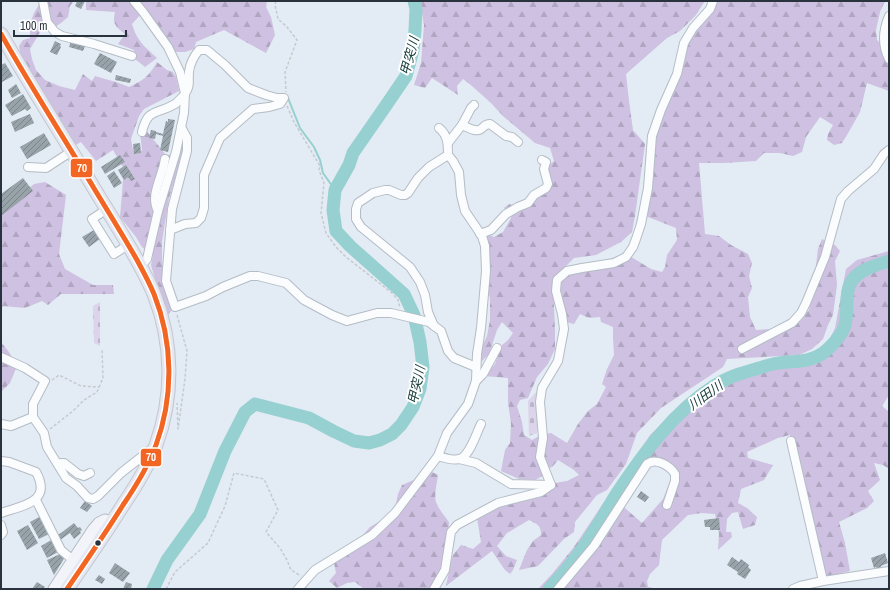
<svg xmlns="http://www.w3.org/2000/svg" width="890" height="590" font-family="'Archivo Narrow','Noto Sans JP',sans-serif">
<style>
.forest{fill:url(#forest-firs)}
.cemetery{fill:url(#cemetery-stones)}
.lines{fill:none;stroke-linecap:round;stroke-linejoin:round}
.stream{stroke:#97d0d0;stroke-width:2}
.river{stroke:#97d0d0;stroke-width:13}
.building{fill:url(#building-hatch)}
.minor-casing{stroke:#b4bcc5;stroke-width:10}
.secondary-casing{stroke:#b4bcc5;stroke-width:13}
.trunk-casing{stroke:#c2c7cd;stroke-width:15}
.path{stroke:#c6cacd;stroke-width:1.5;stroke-dasharray:3 2;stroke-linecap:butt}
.minor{stroke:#fbfcfd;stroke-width:8}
.secondary{stroke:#f2f4f9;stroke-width:11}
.trunk{stroke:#e5e7f2;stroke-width:13}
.bus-1-casing{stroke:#fff;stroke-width:8}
.bus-1{stroke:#f26522;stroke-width:5}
.bus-dot{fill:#29333d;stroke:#fff;stroke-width:1.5}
.labels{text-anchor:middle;stroke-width:4;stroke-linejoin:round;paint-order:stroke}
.water-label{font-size:13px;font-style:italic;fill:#1a403e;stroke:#fff}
.line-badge{stroke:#fff;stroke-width:1.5}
.badge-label{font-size:11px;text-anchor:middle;font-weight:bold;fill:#fff}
</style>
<defs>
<pattern id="forest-firs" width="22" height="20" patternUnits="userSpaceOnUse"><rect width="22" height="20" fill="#cec1e1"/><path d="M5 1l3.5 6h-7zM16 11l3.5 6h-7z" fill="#b1a6c2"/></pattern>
<pattern id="cemetery-stones" width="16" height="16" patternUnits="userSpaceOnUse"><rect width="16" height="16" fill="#dbd4ea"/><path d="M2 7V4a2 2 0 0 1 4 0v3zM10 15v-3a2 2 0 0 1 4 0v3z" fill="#bcb6ca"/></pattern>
<pattern id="building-hatch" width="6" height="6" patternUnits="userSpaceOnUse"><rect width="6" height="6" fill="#98a2a9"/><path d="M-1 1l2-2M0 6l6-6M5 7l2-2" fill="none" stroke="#7c858b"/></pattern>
</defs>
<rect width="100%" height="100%" fill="#e3ebf4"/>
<g class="forest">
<path d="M 41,1 L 74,1 L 70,6 L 68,17 L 61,23 L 55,27 L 46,22 L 30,49 L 32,59 L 36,70 L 45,80 L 59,86 L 75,90 L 83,74 L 92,81 L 95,76 L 119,83 L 129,87 C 144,80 149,76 157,62 L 167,70 L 173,72 L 176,77 L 179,91 L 144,109 L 139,116 L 131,139 L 133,150 L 138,154 L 142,150 L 140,132 L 145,129 L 165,154 L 171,156 L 177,131 L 186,142 L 181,161 L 175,179 L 169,198 L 162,241 L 162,277 L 171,311 L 166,317 L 151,265 L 153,255 L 142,247 L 136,237 L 120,217 L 124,169 L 113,150 L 96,161 L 81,142 L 74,146 L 28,70 L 20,52 L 19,46 L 23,40 L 30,38 L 30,24 L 34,13 Z"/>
<path d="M 86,1 L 267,1 L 266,7 L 271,17 L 275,35 L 266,53 L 224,30 L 196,42 L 194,49 L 185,52 L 173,52 L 141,14 L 132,24 C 137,41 144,46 157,58 L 145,67 L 135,59 L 134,50 L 118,44 L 125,34 C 116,27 112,24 115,12 L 86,10 Z"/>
<path d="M 420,1 L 705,1 L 695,16 L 680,31 L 667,38 L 626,74 L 629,101 L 633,130 L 645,144 L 635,216 L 632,232 L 621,242 L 596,255 L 574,258 L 562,270 L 553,284 L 555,330 L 555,349 L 548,364 L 537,377 L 528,398 L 520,400 L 517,406 L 522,422 L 524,435 L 532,440 L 541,435 L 544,475 L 535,480 L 519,479 L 501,471 L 505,450 L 510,443 L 511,424 L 508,402 L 508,378 L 484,376 L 495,364 L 502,345 L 508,340 L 513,333 L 502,322 L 497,330 L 489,354 L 481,362 L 481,349 L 487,336 L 490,320 L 490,298 L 483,276 L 483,232 L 494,237 L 503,232 L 511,218 L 504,208 L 509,204 L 515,206 L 523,201 L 535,190 L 547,185 L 547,167 L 554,161 L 550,148 L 535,143 L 503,116 L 491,103 L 472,86 L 463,79 L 457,86 L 458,95 L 432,78 L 425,88 L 414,85 L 421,63 L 424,25 Z"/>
<path d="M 711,1 L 885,1 L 880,12 L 876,30 L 877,40 L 884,47 L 889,64 L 889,91 L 867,83 L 860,112 L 847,135 L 842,143 L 834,145 L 827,140 L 828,134 L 833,125 L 820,117 L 806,137 L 802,152 L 793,156 L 780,153 L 764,153 L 756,161 L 724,163 L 699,163 L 705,234 L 719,236 L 731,245 L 748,254 L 752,263 L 749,276 L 752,288 L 748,297 L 750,317 L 756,330 L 771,329 L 801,321 L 809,310 L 812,299 L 818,249 L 822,239 L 835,245 L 840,251 L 835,261 L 837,285 L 833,315 L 828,325 L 823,339 L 812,349 L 799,355 L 727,359 L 723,367 L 661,408 L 637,433 L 626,464 L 607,490 L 597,495 L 575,522 L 574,532 L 564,539 L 538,566 L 519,570 L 527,550 L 533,541 L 541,535 C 541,525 537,524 529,520 L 507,533 L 497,546 L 506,556 L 517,560 L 513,570 L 510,574 L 505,570 L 492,551 L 446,586 L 450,566 L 453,555 L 461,545 L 473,549 L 481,542 L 476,512 L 492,501 L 555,483 L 567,481 L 579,475 L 574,470 L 558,460 L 553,466 L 547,470 L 543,453 L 544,434 L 551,433 L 567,443 L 578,424 L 588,411 L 597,404 L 606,387 L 602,384 L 607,369 L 614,355 L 613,337 L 613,327 L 601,322 L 600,317 L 589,318 L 580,314 L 574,324 L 562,321 L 559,288 L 563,278 L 570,272 L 587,268 L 615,257 L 628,255 L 651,269 L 662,272 L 665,267 L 667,255 L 677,240 L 676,228 L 643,215 L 652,134 L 670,86 L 684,42 Z"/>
<path d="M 45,182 L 66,195 L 59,254 L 65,269 L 93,285 L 113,285 L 114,294 L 61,294 L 48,305 L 42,301 L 25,308 L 3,306 L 1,309 L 1,212 L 34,184 Z"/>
<path d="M 889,251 L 889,395 L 882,406 L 889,412 L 889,469 L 883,465 L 874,463 L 880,480 L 868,491 L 874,501 L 867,508 L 839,522 L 845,543 L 850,571 L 821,578 L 790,435 L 778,438 L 747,452 L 748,458 L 773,465 L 764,480 L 741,489 L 738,503 L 747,508 L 757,517 L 755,525 L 743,529 L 738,512 L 732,513 L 727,519 L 726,532 L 731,532 L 732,537 L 718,550 L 719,534 L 715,514 L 702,513 L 688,515 L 662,540 L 659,565 L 650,574 L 647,581 L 648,587 L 659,589 L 538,589 L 552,574 L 574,547 L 604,502 L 618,502 L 642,523 L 663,499 L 671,479 L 671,469 L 639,452 L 650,435 L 663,423 L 702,400 L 728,373 L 736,368 L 808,356 L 818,350 L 828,343 L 835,328 L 846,269 L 857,260 Z"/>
<path d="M 1,342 L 9,352 L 17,366 L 10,383 L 1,392 Z"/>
<path d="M 432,472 L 438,475 C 437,482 434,496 436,502 C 438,508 445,517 449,522 L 448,534 L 438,589 L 364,589 L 355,582 L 347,583 L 337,588 L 329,581 L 336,573 L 333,558 L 355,544 L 370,527 L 394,513 L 398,494 L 402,485 Z"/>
</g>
<g class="cemetery">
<path d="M 100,302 L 100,346 L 94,343 L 93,306 Z"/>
<path d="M 538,390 L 537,433 L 529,436 L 528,401 Z"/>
</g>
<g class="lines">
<path class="stream" d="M 288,98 L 300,128 L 314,147 L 320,160 L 323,173 L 335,190"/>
<g class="river">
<path d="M 153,589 L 167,560 L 200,514 L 225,451 L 245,412 L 255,404 L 309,418 L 333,431 L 354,441 L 369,443 L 380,440 L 392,434 L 401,425 L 413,407 L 420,389 L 423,367 L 420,342 L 414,315 L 404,294 L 350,246 L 336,231 L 333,210 L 335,190 L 349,165 L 353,153 L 387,104 L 406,76 L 413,50 L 415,30 L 416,9 L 414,1"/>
<path d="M 549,589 C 566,571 582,551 595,529 C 603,518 609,505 617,493 C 644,453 673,412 714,386 C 729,376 742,373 759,368 C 763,367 768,365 773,364 C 790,360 808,364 823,353 C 830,348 843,334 845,325 C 849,311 843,290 854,278 C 863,268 877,265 889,261"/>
</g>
</g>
<g class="building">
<path d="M 77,1 L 85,1 L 81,9 L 75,6 Z"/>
<path d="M 55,41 L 61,44 L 60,46 L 61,47 L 57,55 L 50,52 Z"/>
<path d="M 71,41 L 85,46 L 83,51 L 69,47 Z"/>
<path d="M 100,53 L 117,62 L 111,73 L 94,64 Z"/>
<path d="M 5,63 L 13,76 L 2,82 L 1,80 L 1,65 Z"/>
<path d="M 116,75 L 131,79 L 130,83 L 115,80 Z"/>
<path d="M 16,84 L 21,93 L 12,98 L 8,90 Z"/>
<path d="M 23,94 L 31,108 L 27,111 L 25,109 L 12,116 L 5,105 Z"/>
<path d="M 30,114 L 34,123 L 15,132 L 11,122 Z"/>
<path d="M 168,119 L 175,120 L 168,152 L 160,150 L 163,136 L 156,134 L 155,139 L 149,138 L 151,130 L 156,131 L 156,132 L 163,134 L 166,121 L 168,122 Z"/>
<path d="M 44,133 L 51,145 L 27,159 L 20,147 Z"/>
<path d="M 140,143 L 141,153 L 134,154 L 133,144 Z"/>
<path d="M 120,155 L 125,162 L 105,174 L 101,167 Z"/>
<path d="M 126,165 L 135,179 L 131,181 L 128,177 L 124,180 L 118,170 Z"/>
<path d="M 114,171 L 122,183 L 114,188 L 107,176 Z"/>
<path d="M 23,178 L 33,191 L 1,216 L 1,194 Z"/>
<path d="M 94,230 L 100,239 L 89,247 L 82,237 Z"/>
<path d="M 641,491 L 649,497 L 645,502 L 637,497 Z"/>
<path d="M 85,501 L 92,506 L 87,512 L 80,508 Z"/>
<path d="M 41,516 L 51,533 L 39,539 L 30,522 Z"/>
<path d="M 719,518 L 720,530 L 710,530 L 710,527 L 705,527 L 704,520 Z"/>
<path d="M 74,523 L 78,528 L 80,527 L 82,530 L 80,531 L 81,533 L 74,539 L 70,533 L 60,540 L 57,536 Z"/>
<path d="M 28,525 L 38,543 L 27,550 L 17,531 Z"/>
<path d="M 53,539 L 60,551 L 47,558 L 41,546 Z"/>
<path d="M 885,553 L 888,563 L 881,566 L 881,567 L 877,569 L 876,567 L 874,568 L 871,558 Z"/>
<path d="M 60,554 L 65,557 L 54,575 L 47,560 Z"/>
<path d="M 732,557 L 739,562 L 741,559 L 749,565 L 748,567 L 751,570 L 745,579 L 737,574 L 738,572 L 727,565 Z"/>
<path d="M 115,563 L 130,573 L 123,582 L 109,573 Z"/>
<path d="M 99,575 L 105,579 L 102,584 L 95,580 Z"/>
<path d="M 37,582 L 45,587 L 43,589 L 32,589 Z"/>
<path d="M 126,582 L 132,584 L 131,589 L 123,589 Z"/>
</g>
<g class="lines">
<defs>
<g id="minor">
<path d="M 43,1 L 47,22 L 55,32 L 62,36 L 94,44 L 132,56"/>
<path d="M 134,1 L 143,12 L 168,47 L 180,72 L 185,93 L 184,113 L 176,152 L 158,211 L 147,259 L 140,267"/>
<path d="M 889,16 C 883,30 882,45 889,59"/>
<path d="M 462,125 C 467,127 476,133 481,129 C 485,126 485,124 490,124 L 506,136 L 512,137 L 518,142"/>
<path d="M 181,127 L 187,138 L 187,151 L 172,209 L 166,281 L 175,307 L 206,296 L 223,287 L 250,276 L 258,276 L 286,283 L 304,300 L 332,315 L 347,321 L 377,313 L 391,313 L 429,322 L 441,331 L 448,351 L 454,358 L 476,367"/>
<path d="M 439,128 C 448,135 448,145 448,155"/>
<path d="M 142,132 C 148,107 157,115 175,104 C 178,102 181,98 184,95 C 191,86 188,82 189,72 C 190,63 194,56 199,50 L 207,50 L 225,65 L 248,88 L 266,95 L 277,98 L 284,98 L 280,104 L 269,107 L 253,109 L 220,138 L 204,175 L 204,208 L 201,218 L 196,223 L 185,224 L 170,230"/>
<path d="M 448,143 L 462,125 L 471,108 L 474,105"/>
<path d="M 28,167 L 46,168 L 72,151"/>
<path d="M 107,209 L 92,219 L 114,254 L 128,245"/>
<path d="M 158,211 C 151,198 158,185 162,171 C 164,167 164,163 165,159"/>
<path d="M 480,234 L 491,230 L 506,214 L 518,207 L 528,203 L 534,195 L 546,188 L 548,184 L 544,169 L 546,162 L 542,160"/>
<path d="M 742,349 L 792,323 L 801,313 L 806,303 L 825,257 L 841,199 L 848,191 L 874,169 L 884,154 L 889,150"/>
<path d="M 1,357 L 25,368 L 45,381 L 33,404 L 33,417 L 44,433 L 47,447 L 66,478 L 77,486 L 88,498 L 93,499 L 98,496 L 121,473 L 154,447"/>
<path d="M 476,381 L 483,374 L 497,348"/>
<path d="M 1,424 L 11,426 L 33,417"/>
<path d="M 791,441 L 823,581"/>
<path d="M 438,456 C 445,458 453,461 460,459 C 470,455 476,434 481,424"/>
<path d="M 459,459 L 476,463 L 511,484 L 551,485"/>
<path d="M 1,461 L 9,462 L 36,472 C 52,501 25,505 4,512 L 1,513"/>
<path d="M 58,464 L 61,463 L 64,463 L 78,474 L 84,476 L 90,473"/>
<path d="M 36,500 L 61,550 L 73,560"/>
<path d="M 1,525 L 3,532 L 1,535"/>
<path d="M 298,589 L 315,570 L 372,535 L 395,513 L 438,456 L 447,433 L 468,404 L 476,381 L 477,354 L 481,328 L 486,271 L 485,246 L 482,236 L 465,211 L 461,195 L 459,172 L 453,161 L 448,155 L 429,167 L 418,178 L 408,193 L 405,195 L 401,195 L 389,190 L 385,190 L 373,193 L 358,203 L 356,209 L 356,219 L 361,227 L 410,267 L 420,282 L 425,295 L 428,312 L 434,326"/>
<path d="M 434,589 L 445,570 L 451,532 L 457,525 L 498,503 L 541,492 L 551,485 L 540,457 L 543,438 L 540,402 L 542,388 L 558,361 L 564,329 L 562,314 L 556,291 L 557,280 L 567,271 L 582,268 L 614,263 L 626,257 L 633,247 L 636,239 L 641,224 L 648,188 L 652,136 L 661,110 L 677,74 L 684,43 L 693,28 L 710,9 L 713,1"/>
<path d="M 558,589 L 594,546 L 647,464 C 656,457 670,466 675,474 L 675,481 L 667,505"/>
<path d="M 793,589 L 800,586 L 823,581 L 889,571"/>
</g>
<path id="secondary" d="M 54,589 L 93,530 L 99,523 L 105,520 L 112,522"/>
<path id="trunk" d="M 1,34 C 31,87 64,138 95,190 C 109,213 124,237 137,260 C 143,271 149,282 154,294 C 173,342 174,396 156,445 C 148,467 136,486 123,505 C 105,534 86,561 67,589"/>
</defs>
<use href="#minor" class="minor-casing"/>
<use href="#secondary" class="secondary-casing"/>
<use href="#trunk" class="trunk-casing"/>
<g class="path">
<path d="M 276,1 L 275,5 L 278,19 L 287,27 L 297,40 L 285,72 L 286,92"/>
<path d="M 287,106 L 294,122 L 320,166 L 319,170 L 324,183 L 321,213 L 326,233 L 336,247 L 346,257 L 392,293 L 398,300 L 400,308"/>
<path d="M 177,315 L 187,351 L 185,379 L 178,429 L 177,403"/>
<path d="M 52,380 L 59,375 L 81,386 L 99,387"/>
<path d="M 50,429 L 73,411 L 84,400 L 97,392 L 103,378 L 102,349"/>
<path d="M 166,589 L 175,572 L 208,543 L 225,506 L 234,473 L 264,479 L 278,510 L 266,532 L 280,548 L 287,560 L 291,570 L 301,576"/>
</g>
<use href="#minor" class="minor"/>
<use href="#secondary" class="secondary"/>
<use href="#trunk" class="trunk"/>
<defs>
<path id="bus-1" d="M 1,34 C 31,87 64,138 95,190 C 109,213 124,237 137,260 C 143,271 149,282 154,294 C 173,342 174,396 156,445 C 148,467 136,486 123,505 C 105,534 86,561 67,589"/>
</defs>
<use href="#bus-1" class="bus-1-casing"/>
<use href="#bus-1" class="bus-1"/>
</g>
<circle class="bus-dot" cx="98" cy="543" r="3.5"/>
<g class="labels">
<g class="water-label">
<text transform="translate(409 56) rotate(-75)" y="5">甲突川</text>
<text transform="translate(416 385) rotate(-78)" y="5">甲突川</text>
<text transform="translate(705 395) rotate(-36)" y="5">川田川</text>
</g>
</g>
<g class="line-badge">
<rect x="70" y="158" width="23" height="20" rx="4" fill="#f26522"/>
<rect x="140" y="448" width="22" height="19" rx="4" fill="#f26522"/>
</g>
<g class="badge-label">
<text x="82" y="172">70</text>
<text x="151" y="461">70</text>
</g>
<rect width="890" height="590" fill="none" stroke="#29333d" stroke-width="4"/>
<path d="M14 30v6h112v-6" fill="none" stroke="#29333d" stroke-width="2"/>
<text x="20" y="30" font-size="12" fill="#29333d" stroke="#ffffff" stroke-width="3" paint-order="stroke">100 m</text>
</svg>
